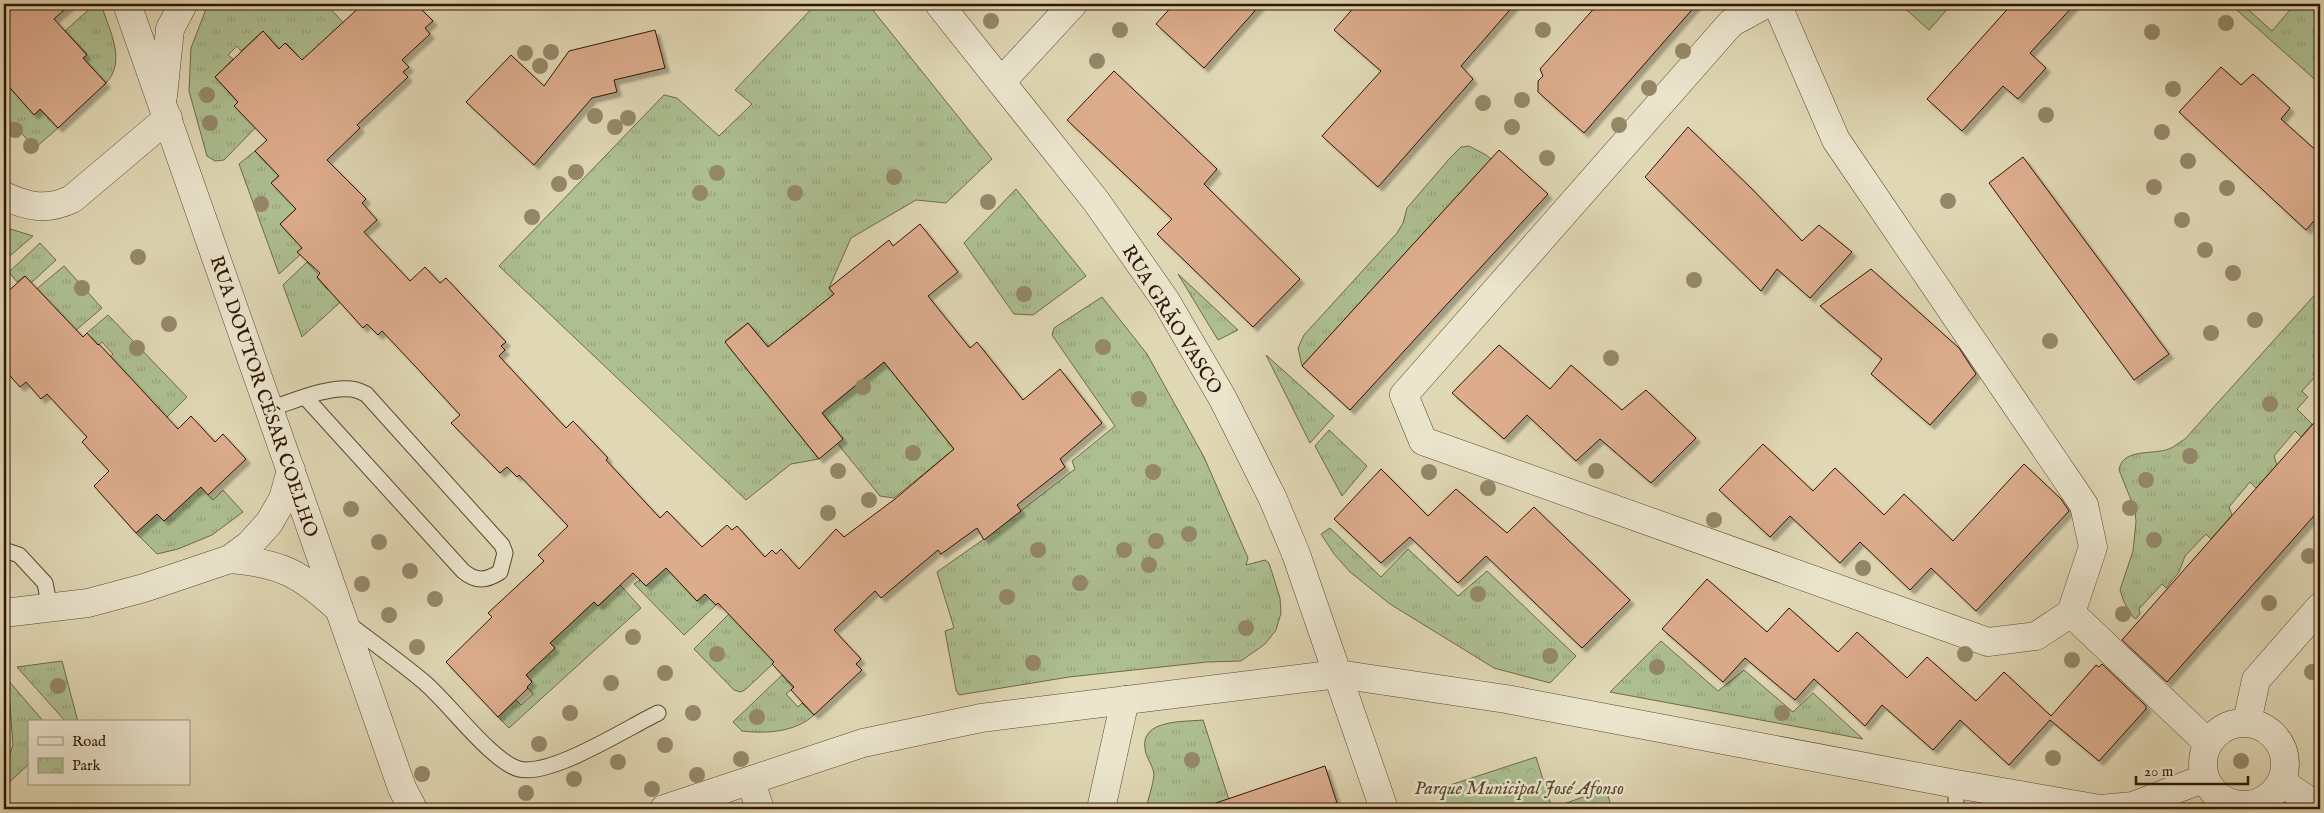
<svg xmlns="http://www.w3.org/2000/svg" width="2324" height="813" font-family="'IM FELL English',serif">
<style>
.grass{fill:url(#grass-tufts);stroke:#6e6a48}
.park{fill:url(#park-crowns);stroke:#6e6a48}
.pitch{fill:#adbf91;stroke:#6e6a48}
.building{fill:#dcac8d;stroke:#301500;filter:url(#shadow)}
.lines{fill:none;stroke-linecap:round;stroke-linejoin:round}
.service-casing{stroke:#5c462d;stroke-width:17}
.minor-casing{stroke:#5c462d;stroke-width:29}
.tertiary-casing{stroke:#5c462d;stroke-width:29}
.service{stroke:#ebe5ce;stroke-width:15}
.minor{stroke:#ebe5ce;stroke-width:28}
.tertiary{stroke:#ebe5ce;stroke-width:28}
.tree{fill:#948869}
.labels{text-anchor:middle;stroke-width:5;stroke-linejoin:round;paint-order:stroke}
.street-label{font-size:19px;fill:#301500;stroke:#ebe5ce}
.park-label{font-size:19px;font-style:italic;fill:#56482c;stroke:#ebe5ce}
</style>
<defs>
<pattern id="grass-tufts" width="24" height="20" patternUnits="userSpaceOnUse" patternTransform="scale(1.25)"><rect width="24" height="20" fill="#adbf91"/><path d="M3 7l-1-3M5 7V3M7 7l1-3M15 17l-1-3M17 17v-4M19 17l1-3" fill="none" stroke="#95a37b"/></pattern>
<pattern id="park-crowns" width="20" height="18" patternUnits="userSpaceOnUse" patternTransform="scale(1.25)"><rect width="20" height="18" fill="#adbf91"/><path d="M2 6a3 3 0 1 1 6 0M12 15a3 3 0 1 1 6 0" fill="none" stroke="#95a37b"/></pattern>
<filter id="shadow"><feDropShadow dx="4.5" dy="4.5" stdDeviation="1" flood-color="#0004"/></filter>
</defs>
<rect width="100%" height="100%" fill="#e0d7b4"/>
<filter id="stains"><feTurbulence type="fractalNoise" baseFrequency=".004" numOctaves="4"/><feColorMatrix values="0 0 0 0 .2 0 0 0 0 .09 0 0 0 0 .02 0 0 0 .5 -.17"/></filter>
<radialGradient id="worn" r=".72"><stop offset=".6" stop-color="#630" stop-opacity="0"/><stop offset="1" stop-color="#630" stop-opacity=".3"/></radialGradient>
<g class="grass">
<path d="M 95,4 L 101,4 C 109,30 127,61 106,83 L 83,58 L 87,54 L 65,31 Z"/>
<path d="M 208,4 L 326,4 L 349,29 L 304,79 L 298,56 L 286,43 L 279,49 L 263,31 L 241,51 L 237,46 L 228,55 L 233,59 L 215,77 L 238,102 L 235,106 L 262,121 L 224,160 L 215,161 L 207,156 L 189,91 L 191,48 Z"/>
<path d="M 816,4 L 868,4 L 992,159 L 946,203 L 916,200 L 851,238 L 829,288 L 834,294 L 768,347 L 748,323 L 725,341 L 819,459 L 791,464 L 746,500 L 499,266 L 664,95 L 677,98 L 719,136 L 752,104 L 735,90 Z"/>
<path d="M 2230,4 L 2242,4 L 2272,31 L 2295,4 L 2320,4 L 2320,84 Z"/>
<path d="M 13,80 L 34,115 L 40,109 L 58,128 L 35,148 L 4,114 L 4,89 Z"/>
<path d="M 1469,146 L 1486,155 L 1491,159 L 1302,366 L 1298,348 L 1304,335 L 1397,233 L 1403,223 L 1407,208 L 1450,158 L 1461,147 Z"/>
<path d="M 255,151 L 267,164 L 282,172 L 272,183 L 296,209 L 280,224 L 291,236 L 306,244 L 298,252 L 300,255 L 279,274 L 239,164 Z"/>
<path d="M 1016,189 L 1086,276 L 1033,315 L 1014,314 L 964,243 Z"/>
<path d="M 4,227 L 33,236 L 4,261 Z"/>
<path d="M 40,243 L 56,260 L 31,283 L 25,276 L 17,282 L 9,272 Z"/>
<path d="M 307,262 L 319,275 L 317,278 L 328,290 L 335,284 L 347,296 L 302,337 L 283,285 Z"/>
<path d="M 64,266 L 102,308 L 75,331 L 49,302 L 33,292 Z"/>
<path d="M 1178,274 L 1238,330 L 1218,340 Z"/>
<path d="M 2320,289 L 2320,365 L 2313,374 L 2315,377 L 2302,391 L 2308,397 L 2297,409 L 2312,424 L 2301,437 L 2295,431 L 2274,456 L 2277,465 L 2256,488 L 2250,482 L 2229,507 L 2232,515 L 2211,539 L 2206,534 L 2185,556 L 2179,572 L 2166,588 L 2162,584 L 2139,609 L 2140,614 L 2136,619 L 2133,617 L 2124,602 L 2120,590 L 2133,551 L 2136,522 L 2135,510 L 2119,470 C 2122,448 2153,455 2169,449 C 2174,447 2180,442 2185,439 Z"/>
<path d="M 1102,297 L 1147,354 L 1204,457 L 1248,558 L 1246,565 L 1265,560 L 1269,563 L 1280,598 L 1281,613 L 1276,630 L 1265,644 L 1241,661 L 1207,662 L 1069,677 L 959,695 L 956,690 L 945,631 L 954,628 L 937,572 L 984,539 L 1075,469 L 1072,461 L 1115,426 L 1052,335 L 1054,328 Z"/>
<path d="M 108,315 L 187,397 L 160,424 L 106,361 L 113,354 L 102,342 L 98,345 L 87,333 Z"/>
<path d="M 1266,355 L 1334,416 L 1310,443 Z"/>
<path d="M 884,362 L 954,449 L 894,498 L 880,496 L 837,443 L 843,439 L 822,413 Z"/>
<path d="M 1329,430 L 1367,466 L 1342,496 L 1315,446 Z"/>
<path d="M 196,482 L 213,500 L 223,490 L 243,512 L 212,535 L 178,549 L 157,554 L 136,533 L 157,514 L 164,521 L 176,510 L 172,504 Z"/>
<path d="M 1330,528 L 1381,577 L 1408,549 L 1458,596 L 1487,571 L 1576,656 L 1550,683 L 1494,668 L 1390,604 L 1350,572 L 1334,554 L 1321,534 Z"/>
<path d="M 666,558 L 689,582 L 684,587 L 697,601 L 705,594 L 716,605 L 684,635 L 634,584 L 640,580 L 646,586 Z"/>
<path d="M 613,577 L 641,608 L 509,728 L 498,717 L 516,700 L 521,705 L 533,694 L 527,687 L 532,681 L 513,661 L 554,648 L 550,643 L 594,602 L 598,606 L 610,595 Z"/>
<path d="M 733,610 C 742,632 758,647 778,659 L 746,689 L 741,692 L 734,690 L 694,649 Z"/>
<path d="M 1661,641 L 1718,691 L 1744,670 L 1793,712 L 1813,693 L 1863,739 L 1610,692 Z"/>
<path d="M 62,661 L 78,722 L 66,722 L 17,667 Z"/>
<path d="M 782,675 L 793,688 L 786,694 L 798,707 L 802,703 L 814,715 C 796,732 766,734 742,731 L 733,722 Z"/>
<path d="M 8,680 L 44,722 L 29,722 L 29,764 L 4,787 L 4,771 L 13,745 Z"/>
<path d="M 1203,720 L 1232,809 L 1146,809 C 1148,798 1153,786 1154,775 C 1154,767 1146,758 1145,749 C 1140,719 1184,722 1203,720 Z"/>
</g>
<path class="park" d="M 1536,757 L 1552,808 L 1606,789 L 1612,809 L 1448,809 L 1441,788 Z"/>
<path class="pitch" d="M 1900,4 L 1952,4 L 1929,30 Z"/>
<g class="building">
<path d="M 4,4 L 71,4 L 54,19 L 87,55 L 83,58 L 106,83 L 58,128 L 40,109 L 34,115 L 4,81 Z"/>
<path d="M 363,4 L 416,4 L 433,21 L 425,28 L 430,34 L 402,60 L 409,67 L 403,72 L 408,77 L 357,125 L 360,128 L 327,160 L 366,199 L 362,203 L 377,220 L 364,232 L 410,281 L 425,267 L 440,283 L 446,278 L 506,342 L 501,346 L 505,350 L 499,356 L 566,428 L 573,421 L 608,458 L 606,460 L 660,518 L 667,511 L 702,547 L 727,525 L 732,530 L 737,526 L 765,557 L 772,550 L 776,554 L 781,549 L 799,569 L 836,529 L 844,537 L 895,499 L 954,449 L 884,362 L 822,413 L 843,439 L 819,459 L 725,342 L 748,323 L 768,347 L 834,294 L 829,288 L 889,240 L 893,246 L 920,224 L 958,272 L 928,296 L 970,348 L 977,342 L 1023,400 L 1060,369 L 1102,423 L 1060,459 L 1065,467 L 1017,505 L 1021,511 L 984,540 L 977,528 L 941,554 L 938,550 L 881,598 L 875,591 L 834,630 L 861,659 L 856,664 L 862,670 L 814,715 L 791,690 L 794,687 L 772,664 L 774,662 L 718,603 L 716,605 L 705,594 L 697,601 L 666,568 L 646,586 L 633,573 L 598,606 L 594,602 L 550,643 L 555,648 L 526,675 L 532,682 L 527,687 L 528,688 L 498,717 L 446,662 L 492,617 L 488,613 L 544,561 L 538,555 L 568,526 L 519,475 L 517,477 L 507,467 L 500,473 L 451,423 L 460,415 L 415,366 L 382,331 L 378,335 L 367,324 L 363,328 L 317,277 L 320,273 L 297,252 L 302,248 L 280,224 L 296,209 L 271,183 L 279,176 L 255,151 L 267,140 L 234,106 L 238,102 L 215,77 L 263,31 L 279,49 L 285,43 L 302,60 Z"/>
<path d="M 1174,4 L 1261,4 L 1204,68 L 1156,24 Z"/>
<path d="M 1357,4 L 1515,4 L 1461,66 L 1473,79 L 1378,187 L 1322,136 L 1381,71 L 1334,30 Z"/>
<path d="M 1598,4 L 1697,4 L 1584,133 L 1538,92 L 1538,81 L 1543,76 L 1540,69 Z"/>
<path d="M 2012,4 L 2075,4 L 2030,53 L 2046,68 L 2018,99 L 2003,86 L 1962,131 L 1927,99 Z"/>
<path d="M 655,30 L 665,68 L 614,80 L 617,92 L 592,98 L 534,165 L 466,102 L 511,55 L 544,86 L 569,51 Z"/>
<path d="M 2221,67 L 2241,85 L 2253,74 L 2290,108 L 2281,119 L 2320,154 L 2320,214 L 2306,230 L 2179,112 Z"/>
<path d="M 1114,71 L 1217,169 L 1204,184 L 1300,279 L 1253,327 L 1157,234 L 1172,219 L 1067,120 Z"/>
<path d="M 1688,127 L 1751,188 L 1802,241 L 1819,225 L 1852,252 L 1810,298 L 1777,269 L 1761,291 L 1645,177 Z"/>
<path d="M 1499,150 L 1548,194 L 1350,410 L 1302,366 Z"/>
<path d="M 2023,157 L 2169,354 L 2134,380 L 1989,183 Z"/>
<path d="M 1871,269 L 1959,348 L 1976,374 L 1930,425 L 1871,374 L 1882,359 L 1820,306 Z"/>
<path d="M 25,276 L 83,337 L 87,333 L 98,345 L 99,344 L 178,429 L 191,416 L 215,442 L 223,434 L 246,459 L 208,495 L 201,487 L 164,521 L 157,514 L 136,533 L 94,486 L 109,471 L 82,442 L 87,437 L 47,394 L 41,399 L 26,382 L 20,387 L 4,369 L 4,295 Z"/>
<path d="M 1499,345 L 1550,389 L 1571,365 L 1622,410 L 1646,390 L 1696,438 L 1651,483 L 1600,439 L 1576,461 L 1527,415 L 1504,439 L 1452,393 Z"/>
<path d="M 2320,416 L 2320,509 L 2167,682 L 2122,640 Z"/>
<path d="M 1763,444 L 1813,491 L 1835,468 L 1884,515 L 1904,494 L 1953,541 L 2024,464 L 2061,499 L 2069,511 L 1976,611 L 1931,568 L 1910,590 L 1860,542 L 1840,563 L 1790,516 L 1770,537 L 1719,490 Z"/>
<path d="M 1381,469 L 1428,516 L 1456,489 L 1507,533 L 1534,507 L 1630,600 L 1582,648 L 1486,556 L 1458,583 L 1410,537 L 1381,563 L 1334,519 Z"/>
<path d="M 1707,579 L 1767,632 L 1789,608 L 1838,652 L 1857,632 L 1907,678 L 1927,657 L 1976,701 L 2004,672 L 2051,716 L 2096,665 L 2099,667 L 2102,664 L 2146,706 L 2146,709 L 2099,761 L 2050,720 L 2009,765 L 1960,720 L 1933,750 L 1882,705 L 1865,726 L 1814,679 L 1795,700 L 1745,658 L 1723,682 L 1662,629 Z"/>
<path d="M 1325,766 L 1339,809 L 1214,809 L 1213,804 Z"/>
</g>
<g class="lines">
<defs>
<g id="service">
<path d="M 269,409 C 292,402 327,386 351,389 C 356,389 361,392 366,394 L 502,545 L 505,553 L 500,572 C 486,581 476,582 463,571 L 305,397"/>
<path d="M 4,550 L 19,555 L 45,583 L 50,608"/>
<path d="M 346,622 C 372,642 399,661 424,682 C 448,702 492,762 519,769 C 551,777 627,728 658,713"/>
<path d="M 1956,809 L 1956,784"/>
</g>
<g id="minor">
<path d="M 127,4 L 402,788 L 413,809"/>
<path d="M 939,4 L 1096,201 L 1166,301 L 1223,399 L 1273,499 L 1296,554 L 1384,809"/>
<path d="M 1766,4 L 1731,23 L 1404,395 L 1423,441 L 1988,642 L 2036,636 L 2071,613 L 2093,547 L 2084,505 L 1836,140 L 1777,4"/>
<path d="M 1001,82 L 1073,4"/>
<path d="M 163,96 L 170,29 L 183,4"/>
<path d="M 4,196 C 28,207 47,211 72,199 L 168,118"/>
<path d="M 230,559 C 281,563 301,574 339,609"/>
<path d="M 4,613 L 88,603 L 144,588 L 230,559 L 249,545 L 269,523 L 283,499 L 291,470"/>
<path d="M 2071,613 L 2208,743"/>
<path d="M 751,782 L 760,809"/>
<path d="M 2281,782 L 2320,808"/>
<path d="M 1101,809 L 1125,700"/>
</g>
<g id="tertiary">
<path d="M 2247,722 L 2256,680 L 2320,607"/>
<circle cx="2244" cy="764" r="41"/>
<path d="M 664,809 L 863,743 L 981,718 L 1338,674 L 1506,699 L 1956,784 L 2100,809 L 2133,806 L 2205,778"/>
</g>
</defs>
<use href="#service" class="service-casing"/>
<use href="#minor" class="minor-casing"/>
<use href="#tertiary" class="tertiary-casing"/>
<use href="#service" class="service"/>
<use href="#minor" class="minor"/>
<use href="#tertiary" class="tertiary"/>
</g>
<g class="tree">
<circle cx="991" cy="21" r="8"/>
<circle cx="2226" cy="23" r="8"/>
<circle cx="1120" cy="30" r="8"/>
<circle cx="1543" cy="30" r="8"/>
<circle cx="2152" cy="32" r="8"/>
<circle cx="1683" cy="51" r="8"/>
<circle cx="551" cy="52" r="8"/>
<circle cx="525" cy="53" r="8"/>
<circle cx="1097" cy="61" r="8"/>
<circle cx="540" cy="66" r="8"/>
<circle cx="1649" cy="88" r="8"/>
<circle cx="2173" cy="89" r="8"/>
<circle cx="207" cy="95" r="8"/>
<circle cx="1522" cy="100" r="8"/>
<circle cx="1483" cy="103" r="8"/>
<circle cx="2046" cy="115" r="8"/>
<circle cx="595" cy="116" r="8"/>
<circle cx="628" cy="118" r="8"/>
<circle cx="210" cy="123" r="8"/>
<circle cx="1619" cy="125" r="8"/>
<circle cx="615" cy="127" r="8"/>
<circle cx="1512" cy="127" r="8"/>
<circle cx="15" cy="130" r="8"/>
<circle cx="2162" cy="132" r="8"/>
<circle cx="31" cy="146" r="8"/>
<circle cx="1547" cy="158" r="8"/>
<circle cx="2188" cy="161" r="8"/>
<circle cx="576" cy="172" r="8"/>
<circle cx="717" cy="173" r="8"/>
<circle cx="894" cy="177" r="8"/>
<circle cx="559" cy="184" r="8"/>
<circle cx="2154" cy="187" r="8"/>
<circle cx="2227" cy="188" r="8"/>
<circle cx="700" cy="193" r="8"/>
<circle cx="795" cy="193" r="8"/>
<circle cx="1948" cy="201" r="8"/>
<circle cx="988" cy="202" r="8"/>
<circle cx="261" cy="204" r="8"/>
<circle cx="532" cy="217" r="8"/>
<circle cx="2182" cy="220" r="8"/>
<circle cx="2205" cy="250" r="8"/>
<circle cx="138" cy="257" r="8"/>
<circle cx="2233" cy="273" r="8"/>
<circle cx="1694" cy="280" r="8"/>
<circle cx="82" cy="288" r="8"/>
<circle cx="1024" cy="294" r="8"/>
<circle cx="2255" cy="320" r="8"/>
<circle cx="169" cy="324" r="8"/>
<circle cx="2211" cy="333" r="8"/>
<circle cx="2050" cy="341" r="8"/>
<circle cx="1103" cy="347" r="8"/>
<circle cx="137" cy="348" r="8"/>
<circle cx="1611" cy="358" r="8"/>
<circle cx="863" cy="387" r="8"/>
<circle cx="1139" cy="399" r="8"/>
<circle cx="2270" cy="404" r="8"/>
<circle cx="913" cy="453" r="8"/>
<circle cx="2190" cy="456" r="8"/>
<circle cx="838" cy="471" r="8"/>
<circle cx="1596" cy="471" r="8"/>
<circle cx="1153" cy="472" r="8"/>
<circle cx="1429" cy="472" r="8"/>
<circle cx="2146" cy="480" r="8"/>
<circle cx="1488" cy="488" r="8"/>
<circle cx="869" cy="500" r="8"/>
<circle cx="2130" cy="508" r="8"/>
<circle cx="351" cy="509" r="8"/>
<circle cx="828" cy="513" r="8"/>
<circle cx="1714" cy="520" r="8"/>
<circle cx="1189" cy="534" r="8"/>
<circle cx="2154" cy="540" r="8"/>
<circle cx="1156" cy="541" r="8"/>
<circle cx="379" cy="542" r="8"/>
<circle cx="1038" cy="550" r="8"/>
<circle cx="1124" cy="550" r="8"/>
<circle cx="2309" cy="556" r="8"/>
<circle cx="1149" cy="565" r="8"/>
<circle cx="1863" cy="568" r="8"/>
<circle cx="410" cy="571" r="8"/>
<circle cx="1080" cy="583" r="8"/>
<circle cx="362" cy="584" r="8"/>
<circle cx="1478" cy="594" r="8"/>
<circle cx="1007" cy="597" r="8"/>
<circle cx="435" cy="599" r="8"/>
<circle cx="2269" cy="603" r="8"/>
<circle cx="2123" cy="614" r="8"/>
<circle cx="389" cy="615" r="8"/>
<circle cx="1246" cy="628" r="8"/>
<circle cx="633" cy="637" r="8"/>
<circle cx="417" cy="647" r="8"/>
<circle cx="717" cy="654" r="8"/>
<circle cx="1965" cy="654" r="8"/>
<circle cx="1550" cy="656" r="8"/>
<circle cx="2072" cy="660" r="8"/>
<circle cx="1033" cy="663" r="8"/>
<circle cx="1657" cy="667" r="8"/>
<circle cx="2312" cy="672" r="8"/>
<circle cx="665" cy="673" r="8"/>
<circle cx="611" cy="683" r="8"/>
<circle cx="58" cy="686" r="8"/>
<circle cx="570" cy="713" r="8"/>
<circle cx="693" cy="713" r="8"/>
<circle cx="1782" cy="713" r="8"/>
<circle cx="757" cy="717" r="8"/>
<circle cx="539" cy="744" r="8"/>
<circle cx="665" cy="745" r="8"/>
<circle cx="2053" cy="758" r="8"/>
<circle cx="741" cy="759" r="8"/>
<circle cx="1192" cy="760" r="8"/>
<circle cx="2241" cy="761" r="8"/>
<circle cx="618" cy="762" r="8"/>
<circle cx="422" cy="774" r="8"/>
<circle cx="697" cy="775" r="8"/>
<circle cx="574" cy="779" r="8"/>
<circle cx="652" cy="789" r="8"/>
<circle cx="1509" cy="789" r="8"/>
<circle cx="526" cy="793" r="8"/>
</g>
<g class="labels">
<g class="street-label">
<text transform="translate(1173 319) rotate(58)" y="7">RUA GRÃO VASCO</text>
<text transform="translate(265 396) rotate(71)" y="7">RUA DOUTOR CÉSAR COELHO</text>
</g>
<g class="park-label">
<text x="1519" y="794">Parque Municipal José Afonso</text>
</g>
</g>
<rect width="2324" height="813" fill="none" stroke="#e0d7b4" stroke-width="20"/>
<rect x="5" y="5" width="2314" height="803" fill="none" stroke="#301500" stroke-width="2.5"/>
<rect x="10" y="10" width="2304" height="793" fill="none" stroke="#301500"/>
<rect x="28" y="720" width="162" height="65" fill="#ebe5ce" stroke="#a0927c"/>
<rect x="38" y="737" width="25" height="8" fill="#ebe5ce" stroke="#a0927c"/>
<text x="72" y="746" font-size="15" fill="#301500">Road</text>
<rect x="38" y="758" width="25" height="15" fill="url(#park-crowns)" stroke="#a0927c"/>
<text x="72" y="770" font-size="15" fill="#301500">Park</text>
<path d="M2136 776v8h112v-8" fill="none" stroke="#301500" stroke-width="2.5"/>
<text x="2144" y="776" font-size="15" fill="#301500" stroke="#ebe5ce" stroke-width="4" paint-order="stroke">20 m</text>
<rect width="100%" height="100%" filter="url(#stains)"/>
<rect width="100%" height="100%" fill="url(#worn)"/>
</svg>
